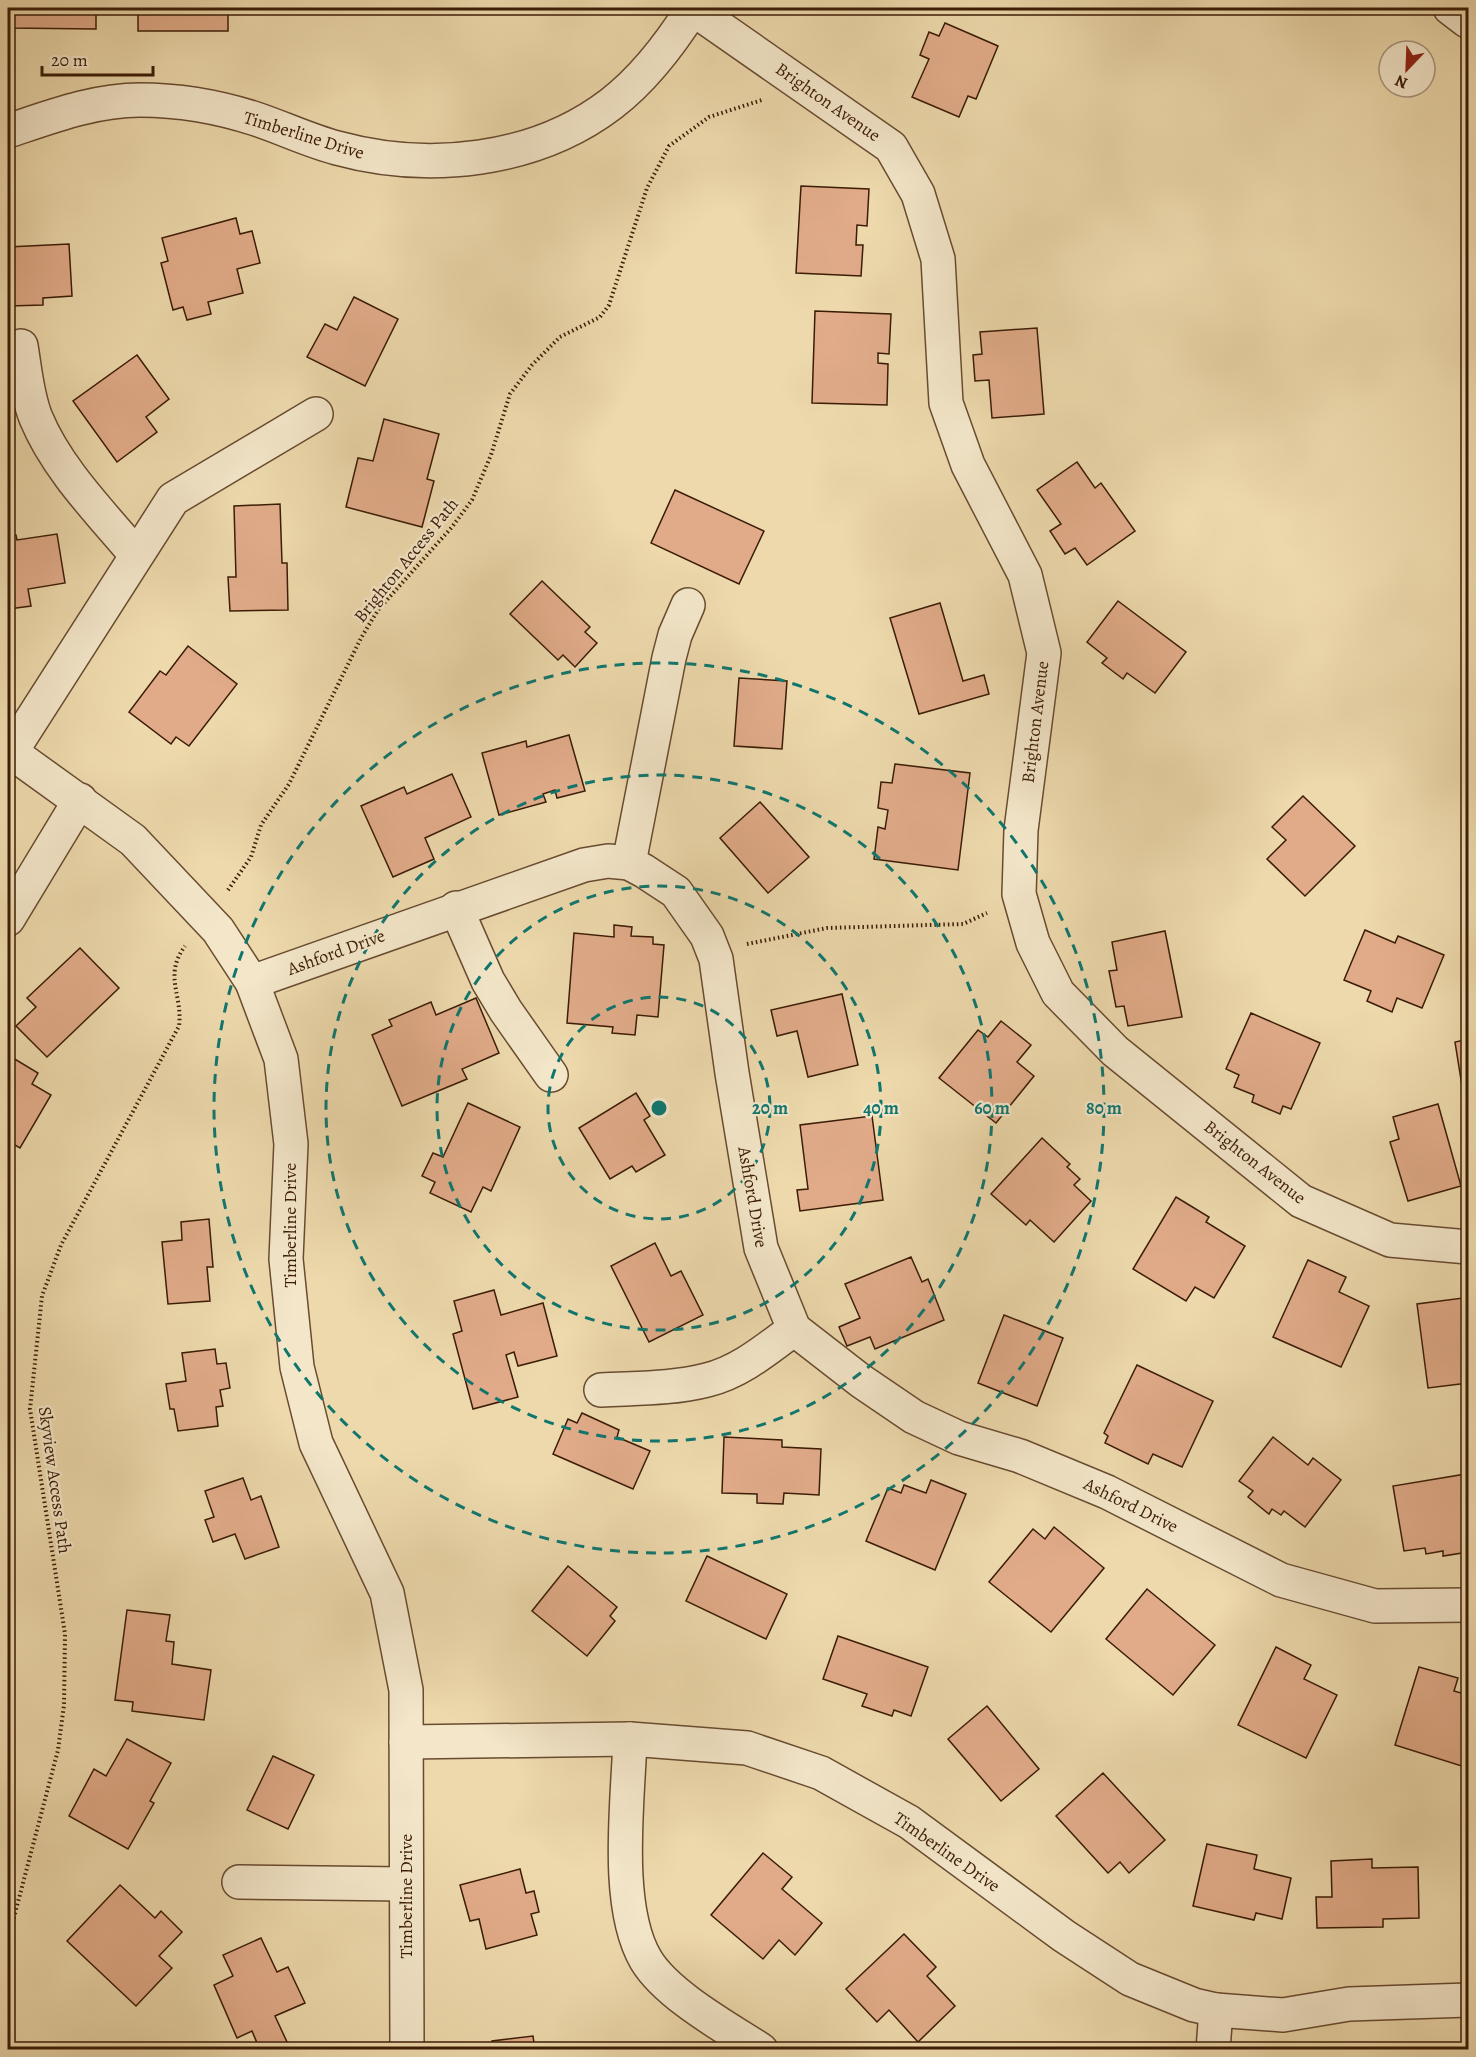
<svg xmlns="http://www.w3.org/2000/svg" width="1476" height="2057" font-family="Alegreya,serif">
<style>
.building{fill:#e1ab89;stroke:#3b1c06;stroke-width:1.5}
.lines{fill:none;stroke-linecap:round;stroke-linejoin:round}
.minor-casing{stroke:#684b30;stroke-width:36}
.path{stroke:#3b1c06;stroke-width:4;stroke-dasharray:1.5 3;stroke-linecap:butt}
.minor{stroke:#f3e6c9;stroke-width:33}
.ring{fill:none;stroke:#0f766e;stroke-width:3;stroke-dasharray:10 8}
.labels{text-anchor:middle;stroke-width:4.5;stroke-linejoin:round;paint-order:stroke}
.street-label{font-size:18px;fill:#3b1c06;stroke:#f3e6c9}
.centre{fill:#0f766e;stroke:#f3e6c9;stroke-width:3}
.ring-label{font-size:18px;text-anchor:middle;font-weight:bold;fill:#0f766e;stroke:#f3e6c9;stroke-width:4.5;stroke-linejoin:round;paint-order:stroke}
</style>
<rect width="100%" height="100%" fill="#edd9ac"/>
<filter id="stains"><feTurbulence type="fractalNoise" baseFrequency=".00333" numOctaves="4"/><feColorMatrix values="0 0 0 0 .2 0 0 0 0 .09 0 0 0 0 .02 0 0 0 .5 -.17"/></filter>
<radialGradient id="worn" r=".72"><stop offset=".6" stop-color="#630" stop-opacity="0"/><stop offset="1" stop-color="#630" stop-opacity=".3"/></radialGradient>
<g class="building">
<path d="M 8,8 L 96,8 L 96,29 L 8,28 Z"/>
<rect x="138" y="8" width="90" height="23"/>
<path d="M 303,8 L 336,8 L 336,12 L 304,13 Z"/>
<path d="M 556,8 L 576,8 L 558,14 Z"/>
<path d="M 945,23 L 998,46 L 976,99 L 968,96 L 959,117 L 912,97 L 929,59 L 920,55 L 929,32 L 939,36 Z"/>
<path d="M 801,186 L 869,189 L 867,226 L 857,225 L 856,245 L 863,245 L 861,276 L 796,273 Z"/>
<path d="M 236,218 L 240,234 L 252,231 L 260,263 L 237,269 L 243,293 L 208,302 L 211,314 L 187,320 L 183,307 L 173,310 L 161,263 L 168,261 L 162,238 Z"/>
<path d="M 69,244 L 72,296 L 43,298 L 43,305 L 8,306 L 8,247 Z"/>
<path d="M 354,297 L 398,319 L 365,386 L 307,357 L 325,324 L 337,330 Z"/>
<path d="M 815,311 L 891,314 L 889,354 L 878,353 L 878,363 L 888,364 L 887,405 L 812,403 Z"/>
<path d="M 1037,328 L 1044,414 L 992,418 L 989,380 L 975,381 L 973,355 L 982,354 L 980,332 Z"/>
<path d="M 137,355 L 169,399 L 146,417 L 157,432 L 117,462 L 73,401 Z"/>
<path d="M 384,419 L 439,434 L 427,479 L 434,481 L 422,527 L 346,507 L 358,458 L 373,461 Z"/>
<path d="M 1077,462 L 1095,488 L 1101,483 L 1135,531 L 1087,565 L 1075,548 L 1065,554 L 1050,531 L 1061,524 L 1037,490 Z"/>
<path d="M 675,490 L 764,531 L 739,584 L 651,543 Z"/>
<path d="M 280,504 L 282,563 L 287,563 L 288,610 L 230,611 L 228,577 L 236,577 L 234,506 Z"/>
<path d="M 57,534 L 65,583 L 28,589 L 31,606 L 9,609 L 8,536 L 16,535 L 17,540 Z"/>
<path d="M 542,581 L 590,627 L 585,632 L 597,643 L 575,667 L 563,655 L 558,660 L 510,614 Z"/>
<path d="M 1118,601 L 1186,652 L 1155,693 L 1127,673 L 1123,679 L 1102,663 L 1107,658 L 1087,642 Z"/>
<path d="M 940,603 L 963,681 L 984,675 L 989,694 L 919,714 L 890,618 Z"/>
<path d="M 188,646 L 237,684 L 189,746 L 176,737 L 171,744 L 129,712 L 160,671 L 166,675 Z"/>
<path d="M 739,678 L 787,681 L 782,749 L 734,746 Z"/>
<path d="M 569,735 L 585,791 L 557,798 L 555,790 L 543,794 L 546,802 L 499,815 L 482,753 L 526,741 L 527,747 Z"/>
<path d="M 895,764 L 970,773 L 958,870 L 874,859 L 878,827 L 885,829 L 888,810 L 878,808 L 881,782 L 892,783 Z"/>
<path d="M 452,774 L 471,817 L 425,838 L 434,859 L 393,877 L 361,806 L 404,787 L 407,794 Z"/>
<path d="M 1303,796 L 1355,846 L 1305,896 L 1267,859 L 1286,840 L 1272,827 Z"/>
<path d="M 760,802 L 809,857 L 768,893 L 720,838 Z"/>
<path d="M 614,925 L 632,927 L 631,936 L 653,937 L 653,944 L 664,945 L 658,1017 L 637,1015 L 635,1035 L 612,1033 L 613,1027 L 567,1023 L 574,933 L 614,937 Z"/>
<path d="M 1365,930 L 1395,943 L 1398,936 L 1444,955 L 1422,1008 L 1397,998 L 1392,1012 L 1367,1001 L 1371,991 L 1344,980 Z"/>
<path d="M 1165,931 L 1182,1017 L 1128,1026 L 1124,1006 L 1116,1007 L 1109,971 L 1117,970 L 1112,942 Z"/>
<path d="M 80,948 L 119,988 L 47,1057 L 16,1026 L 36,1007 L 27,998 Z"/>
<path d="M 842,994 L 858,1065 L 808,1077 L 797,1031 L 777,1036 L 771,1010 Z"/>
<path d="M 476,998 L 499,1053 L 462,1069 L 467,1079 L 402,1106 L 372,1035 L 392,1026 L 389,1020 L 431,1002 L 436,1015 Z"/>
<path d="M 1251,1013 L 1320,1043 L 1291,1109 L 1283,1106 L 1280,1114 L 1252,1102 L 1254,1095 L 1234,1087 L 1239,1075 L 1226,1069 Z"/>
<path d="M 1468,1020 L 1468,1085 L 1462,1086 L 1455,1042 L 1465,1040 L 1462,1021 Z"/>
<path d="M 1001,1021 L 1031,1045 L 1017,1062 L 1034,1076 L 996,1123 L 939,1078 L 978,1030 L 988,1037 Z"/>
<path d="M 8,1055 L 38,1073 L 32,1084 L 51,1095 L 20,1148 L 8,1141 Z"/>
<path d="M 636,1093 L 650,1116 L 644,1120 L 665,1155 L 636,1172 L 632,1166 L 610,1179 L 579,1128 Z"/>
<path d="M 468,1103 L 520,1127 L 491,1191 L 483,1187 L 471,1212 L 430,1193 L 435,1182 L 422,1176 L 433,1153 L 443,1157 Z"/>
<path d="M 1438,1104 L 1461,1186 L 1408,1201 L 1390,1142 L 1399,1139 L 1393,1117 Z"/>
<path d="M 872,1116 L 883,1200 L 800,1211 L 797,1190 L 808,1189 L 800,1125 Z"/>
<path d="M 1042,1138 L 1070,1164 L 1067,1167 L 1080,1179 L 1074,1185 L 1091,1201 L 1054,1242 L 1030,1220 L 1026,1225 L 991,1194 Z"/>
<path d="M 1176,1197 L 1209,1217 L 1206,1222 L 1245,1246 L 1214,1298 L 1195,1287 L 1186,1301 L 1133,1269 Z"/>
<path d="M 209,1219 L 213,1267 L 207,1267 L 210,1301 L 168,1304 L 162,1242 L 182,1240 L 181,1222 Z"/>
<path d="M 655,1243 L 671,1276 L 681,1271 L 703,1315 L 649,1342 L 611,1266 Z"/>
<path d="M 911,1257 L 922,1282 L 928,1279 L 944,1320 L 875,1349 L 870,1337 L 847,1346 L 839,1327 L 860,1318 L 845,1284 Z"/>
<path d="M 1308,1260 L 1346,1277 L 1339,1292 L 1369,1306 L 1341,1367 L 1273,1337 Z"/>
<path d="M 494,1290 L 501,1315 L 543,1303 L 557,1356 L 518,1366 L 514,1352 L 506,1355 L 518,1397 L 473,1409 L 453,1334 L 462,1331 L 454,1301 Z"/>
<path d="M 1463,1298 L 1465,1316 L 1468,1315 L 1468,1383 L 1428,1388 L 1417,1304 Z"/>
<path d="M 1004,1315 L 1063,1338 L 1037,1406 L 978,1383 Z"/>
<path d="M 215,1349 L 217,1364 L 226,1363 L 230,1388 L 220,1390 L 223,1406 L 216,1407 L 218,1426 L 178,1431 L 174,1409 L 170,1409 L 166,1384 L 186,1381 L 182,1353 Z"/>
<path d="M 1137,1365 L 1213,1401 L 1182,1467 L 1153,1454 L 1148,1464 L 1105,1443 L 1108,1436 L 1104,1433 Z"/>
<path d="M 582,1413 L 619,1430 L 617,1437 L 650,1451 L 633,1489 L 553,1454 L 568,1419 L 577,1423 Z"/>
<path d="M 724,1437 L 782,1440 L 782,1447 L 821,1449 L 819,1495 L 784,1493 L 783,1504 L 757,1503 L 757,1494 L 722,1493 Z"/>
<path d="M 1273,1437 L 1308,1465 L 1313,1458 L 1341,1480 L 1305,1527 L 1284,1511 L 1281,1515 L 1272,1509 L 1269,1514 L 1248,1497 L 1253,1491 L 1239,1481 Z"/>
<path d="M 1466,1474 L 1468,1552 L 1443,1556 L 1443,1551 L 1426,1554 L 1425,1548 L 1404,1551 L 1393,1486 Z"/>
<path d="M 243,1478 L 251,1500 L 261,1496 L 279,1547 L 245,1559 L 235,1534 L 213,1542 L 205,1520 L 214,1517 L 205,1491 Z"/>
<path d="M 931,1480 L 966,1494 L 935,1570 L 866,1541 L 888,1488 L 901,1493 L 904,1485 L 926,1493 Z"/>
<path d="M 1054,1527 L 1104,1568 L 1051,1632 L 989,1582 L 1033,1529 L 1045,1539 Z"/>
<path d="M 707,1556 L 787,1594 L 766,1639 L 686,1601 Z"/>
<path d="M 568,1566 L 617,1607 L 610,1616 L 615,1621 L 587,1656 L 532,1611 Z"/>
<path d="M 1147,1589 L 1215,1645 L 1173,1695 L 1106,1639 Z"/>
<path d="M 127,1610 L 170,1615 L 166,1641 L 174,1642 L 172,1664 L 211,1670 L 204,1720 L 132,1711 L 133,1702 L 115,1700 Z"/>
<path d="M 838,1636 L 928,1667 L 911,1716 L 894,1710 L 892,1716 L 862,1706 L 867,1694 L 823,1679 Z"/>
<path d="M 1276,1647 L 1311,1665 L 1304,1679 L 1337,1695 L 1306,1758 L 1238,1725 Z"/>
<path d="M 1419,1667 L 1458,1678 L 1454,1691 L 1468,1695 L 1468,1768 L 1395,1745 Z"/>
<path d="M 987,1706 L 1039,1769 L 1001,1801 L 948,1739 Z"/>
<path d="M 127,1739 L 171,1763 L 150,1801 L 154,1803 L 128,1849 L 69,1816 L 94,1769 L 106,1776 Z"/>
<path d="M 273,1756 L 314,1775 L 288,1829 L 247,1810 Z"/>
<path d="M 1103,1773 L 1165,1840 L 1129,1873 L 1120,1862 L 1108,1873 L 1056,1816 Z"/>
<path d="M 1207,1844 L 1257,1855 L 1254,1869 L 1291,1878 L 1282,1919 L 1256,1913 L 1254,1920 L 1193,1906 Z"/>
<path d="M 763,1853 L 792,1877 L 782,1889 L 822,1923 L 795,1955 L 779,1940 L 763,1959 L 711,1915 Z"/>
<path d="M 1372,1859 L 1372,1868 L 1418,1867 L 1419,1918 L 1383,1919 L 1383,1927 L 1317,1928 L 1316,1897 L 1332,1897 L 1331,1861 Z"/>
<path d="M 520,1869 L 526,1893 L 534,1891 L 539,1912 L 531,1914 L 537,1935 L 486,1949 L 479,1919 L 470,1921 L 460,1885 Z"/>
<path d="M 120,1885 L 155,1918 L 161,1911 L 182,1932 L 159,1956 L 172,1968 L 136,2006 L 67,1941 Z"/>
<path d="M 904,1934 L 936,1967 L 927,1976 L 955,2006 L 918,2042 L 889,2010 L 877,2022 L 846,1989 Z"/>
<path d="M 261,1938 L 277,1972 L 288,1967 L 305,2003 L 275,2016 L 287,2042 L 271,2050 L 260,2050 L 252,2031 L 237,2038 L 214,1985 L 233,1976 L 223,1955 Z"/>
<path d="M 533,2036 L 535,2050 L 493,2050 L 492,2041 Z"/>
</g>
<g class="lines">
<defs>
<g id="minor">
<path d="M 1450,8 L 1467,21"/>
<path d="M 693,9 L 891,147 L 918,194 L 938,259 L 946,403 L 968,465 L 1025,575 L 1044,653 L 1021,830 L 1019,894 L 1033,943 L 1058,993 L 1115,1051 L 1301,1201 L 1390,1240 L 1468,1247"/>
<path d="M 8,131 C 50,117 94,100 140,100 C 179,100 219,107 256,119 C 283,128 310,141 337,148 C 428,173 535,162 611,104 C 645,78 671,43 693,8"/>
<path d="M 21,346 C 25,370 27,396 36,418 C 57,469 101,513 136,555"/>
<path d="M 8,750 L 133,840 L 218,930 L 252,982 L 281,1059 L 291,1144 L 286,1259 L 297,1367 L 316,1443 L 387,1593 L 406,1690 L 407,2050"/>
<path d="M 11,752 L 173,499 L 316,414"/>
<path d="M 629,863 L 669,658 L 675,635 L 688,605"/>
<path d="M 456,908 L 488,981 L 506,1011 L 551,1075"/>
<path d="M 8,919 L 80,800"/>
<path d="M 252,982 L 584,865 L 608,861 L 629,863 L 644,871 L 676,892 L 707,936 L 716,959 L 732,1073 L 761,1248 L 794,1329 L 861,1381 L 914,1417 L 959,1438 L 1020,1456 L 1107,1492 L 1281,1580 L 1375,1606 L 1468,1605"/>
<path d="M 601,1390 C 636,1388 672,1389 707,1380 C 740,1372 767,1349 794,1329"/>
<path d="M 630,1739 C 628,1801 614,1906 646,1960 C 667,1995 727,2028 761,2050"/>
<path d="M 406,1742 L 630,1739 L 747,1748 L 821,1773 L 909,1822 L 1064,1936 L 1130,1979 L 1194,2005 L 1216,2010 L 1283,2015 L 1349,2004 L 1468,2000"/>
<path d="M 239,1882 L 406,1884"/>
<path d="M 1213,2050 L 1216,2010"/>
</g>
</defs>
<use href="#minor" class="minor-casing"/>
<g class="path">
<path d="M 228,890 L 251,857 L 261,825 L 289,784 L 361,638 L 378,610 L 452,527 L 472,500 L 491,455 L 510,394 L 532,365 L 560,337 L 600,317 L 609,305 L 647,188 L 669,146 L 709,117 L 762,100"/>
<path d="M 747,944 L 827,928 L 963,924 L 987,913"/>
<path d="M 8,1940 L 58,1750 L 64,1705 L 65,1634 L 30,1409 L 42,1296 L 61,1245 L 179,1026 C 183,995 163,976 185,946"/>
</g>
<use href="#minor" class="minor"/>
</g>
<g class="ring">
<circle cx="659" cy="1108" r="111"/>
<circle cx="659" cy="1108" r="222"/>
<circle cx="659" cy="1108" r="333"/>
<circle cx="659" cy="1108" r="445"/>
</g>
<g class="labels">
<g class="street-label">
<text transform="translate(828 102) rotate(35)" y="6">Brighton Avenue</text>
<text transform="translate(304 135) rotate(17)" y="6">Timberline Drive</text>
<text transform="translate(406 560) rotate(-51)" y="6">Brighton Access Path</text>
<text transform="translate(1035 722) rotate(-83)" y="6">Brighton Avenue</text>
<text transform="translate(336 952) rotate(-20)" y="6">Ashford Drive</text>
<text transform="translate(1255 1162) rotate(38)" y="6">Brighton Avenue</text>
<text transform="translate(753 1197) rotate(80)" y="6">Ashford Drive</text>
<text transform="translate(290 1225) rotate(-90)" y="6">Timberline Drive</text>
<text transform="translate(55 1480) rotate(82)" y="6">Skyview Access Path</text>
<text transform="translate(1131 1505) rotate(26)" y="6">Ashford Drive</text>
<text transform="translate(947 1852) rotate(35)" y="6">Timberline Drive</text>
<text transform="translate(406 1896) rotate(-90)" y="6">Timberline Drive</text>
</g>
</g>
<circle cx="659" cy="1108" r="9" class="centre"/>
<g class="ring-label">
<text x="770" y="1114">20 m</text>
<text x="881" y="1114">40 m</text>
<text x="992" y="1114">60 m</text>
<text x="1104" y="1114">80 m</text>
</g>
<rect width="1476" height="2057" fill="none" stroke="#edd9ac" stroke-width="30"/>
<rect x="9" y="9" width="1458" height="2039" fill="none" stroke="#3b1c06" stroke-width="3"/>
<rect x="15" y="15" width="1446" height="2027" fill="none" stroke="#3b1c06" stroke-width="1.5"/>
<g transform="translate(1407 69) rotate(203)"><circle r="28" fill="#f3e6c9" stroke="#a9957b" stroke-width="1.5"/>
<path d="M0-4.5L10 22L0 15L-10 22Z" fill="#8f2418"/>
<text y="-9" font-size="16" font-weight="bold" text-anchor="middle" fill="#3b1c06">N</text>
</g>
<path d="M42 66v9h111v-9" fill="none" stroke="#3b1c06" stroke-width="3"/>
<text x="51" y="66" font-size="18" fill="#3b1c06" stroke="#f3e6c9" stroke-width="4.5" paint-order="stroke">20 m</text>
<rect width="100%" height="100%" filter="url(#stains)"/>
<rect width="100%" height="100%" fill="url(#worn)"/>
</svg>
